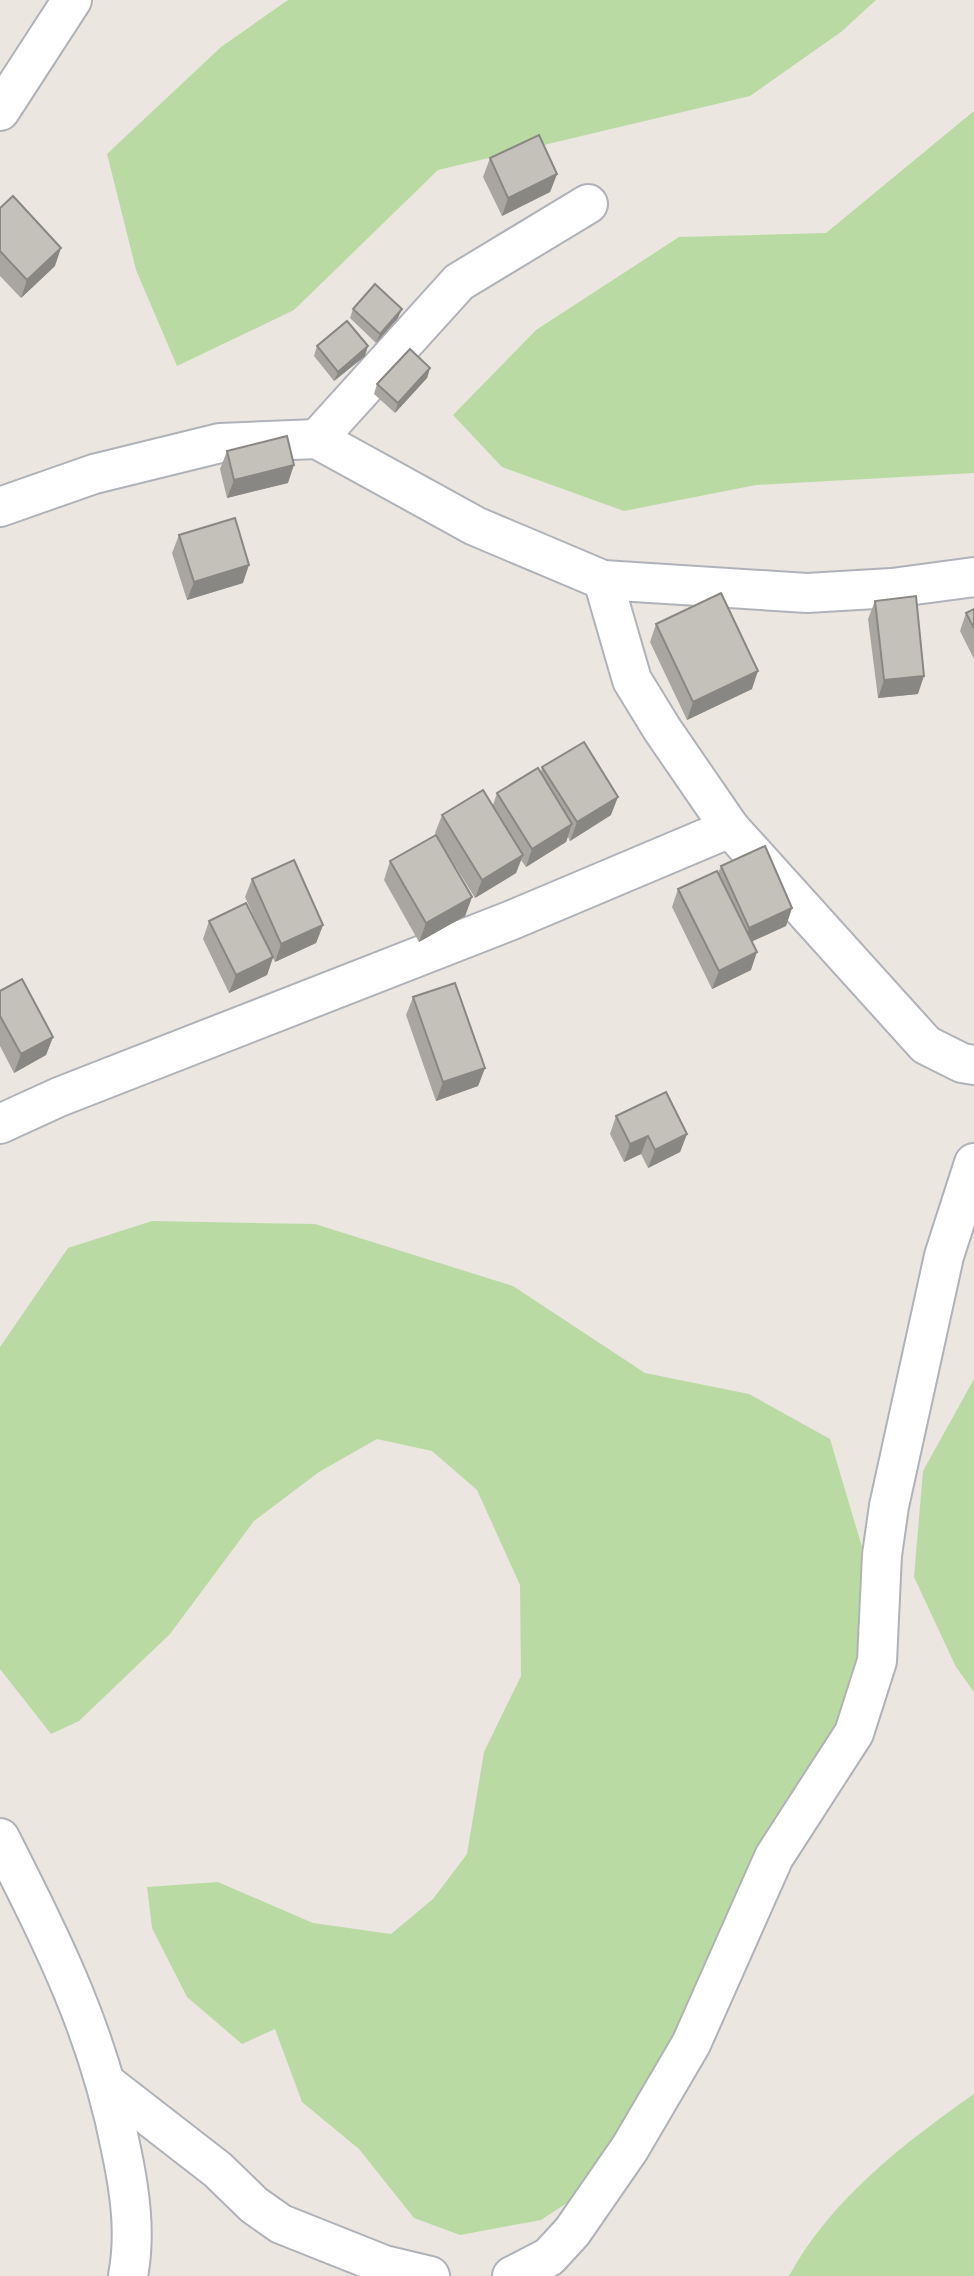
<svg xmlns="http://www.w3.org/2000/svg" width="974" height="2276" font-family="Helvetica,sans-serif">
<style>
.green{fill:#b9dba3}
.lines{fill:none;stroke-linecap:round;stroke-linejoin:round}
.minor-casing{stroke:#b0b2ba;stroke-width:42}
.tertiary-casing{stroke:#b0b2ba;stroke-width:42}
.minor{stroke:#fff;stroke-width:38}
.tertiary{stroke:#fff;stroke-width:38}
.wall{fill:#a9a6a1}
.shaded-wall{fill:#898783}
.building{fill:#c4c1bb;stroke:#898783;stroke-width:2}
</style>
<rect width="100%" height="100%" fill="#ebe6e0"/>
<g class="green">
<path d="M 288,0 L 876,0 L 841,32 L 750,96 L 438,170 L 294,310 L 177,366 L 136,270 L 107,154 L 221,47 Z"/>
<path d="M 974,111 L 974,473 L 756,485 L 624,511 L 502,467 L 453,415 L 536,330 L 679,237 L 826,233 Z"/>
<path d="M 152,1221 L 315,1224 L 513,1286 L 645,1373 L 749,1394 L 830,1439 L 875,1591 L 846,1712 L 660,2077 L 596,2177 L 570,2201 L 541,2220 L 460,2235 L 414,2218 L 359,2149 L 302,2102 L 275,2029 L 242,2044 L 187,1997 L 152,1928 L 147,1887 L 218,1882 L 313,1923 L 391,1934 L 433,1899 L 467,1854 L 484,1752 L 521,1676 L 520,1585 L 477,1490 L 432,1451 L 377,1439 L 319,1472 L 254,1521 L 170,1634 L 79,1721 L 51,1734 L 0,1669 L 0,1347 L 68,1248 Z"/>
<path d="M 974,1379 L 974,1692 L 956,1667 L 914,1577 L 923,1471 Z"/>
<path d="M 974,2094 L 974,2276 L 789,2276 C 830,2200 904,2143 974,2094 Z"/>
</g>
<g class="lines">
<defs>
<g id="minor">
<path d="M 317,439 L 459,282 L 588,204"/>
<path d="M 0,507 L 94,474 L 220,443 L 317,439 L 475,526 L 603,580 L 807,593 L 892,588 L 974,577"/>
<path d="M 603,580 L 632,680 L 662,729 L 730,828 L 926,1045 L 962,1063 L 974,1065"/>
<path d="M 0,1124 L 59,1097 L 512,920 L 730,828"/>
<path d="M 106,2083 L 218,2170 L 254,2205 L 281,2224 L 384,2265 L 430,2276"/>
<path d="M 512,2276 L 549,2257 L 572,2232 L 630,2148 L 691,2044 L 774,1857 L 854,1733 L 877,1661 L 882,1555 L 889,1506 L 944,1256 L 974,1163"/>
</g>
<g id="tertiary">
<path d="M 0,111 L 72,0"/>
<path d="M 0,1838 C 54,1945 98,2031 121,2149 C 130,2191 136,2234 128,2276"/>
</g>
</defs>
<use href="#minor" class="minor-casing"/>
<use href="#tertiary" class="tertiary-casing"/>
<use href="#minor" class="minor"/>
<use href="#tertiary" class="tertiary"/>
</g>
<g class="wall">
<path d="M 490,158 L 557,174 L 550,192 L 502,216 L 483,177 Z"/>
<path d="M 0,208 L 55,266 L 21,298 L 0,276 Z"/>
<path d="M 353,309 L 398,318 L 376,343 L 350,318 Z"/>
<path d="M 317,346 L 365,356 L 334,381 L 314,356 Z"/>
<path d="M 430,368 L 427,378 L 395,413 L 374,394 L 377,384 Z"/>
<path d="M 227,451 L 288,483 L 227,498 L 220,469 Z"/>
<path d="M 179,535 L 243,583 L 187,600 L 172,553 Z"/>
<path d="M 875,601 L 918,694 L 878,698 L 868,619 Z"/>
<path d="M 974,609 L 974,659 L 960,631 L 966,613 Z"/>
<path d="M 656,624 L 752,689 L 687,720 L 650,642 Z"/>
<path d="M 542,767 L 611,815 L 570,841 L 568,837 L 566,842 L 526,867 L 521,860 L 516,873 L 475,898 L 435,833 L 442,815 L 493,805 L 497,793 L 541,772 Z"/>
<path d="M 390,861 L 472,897 L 465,916 L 419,942 L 384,880 Z"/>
<path d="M 721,866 L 792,908 L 786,926 L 752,941 L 751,970 L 712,989 L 672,907 L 678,889 L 718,873 Z"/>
<path d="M 252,879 L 323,925 L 316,943 L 275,962 L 273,958 L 267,975 L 229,993 L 203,939 L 209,921 L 265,941 L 245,897 Z"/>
<path d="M 0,991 L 53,1037 L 46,1055 L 14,1073 L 0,1046 Z"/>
<path d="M 413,997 L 485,1068 L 478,1086 L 436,1101 L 406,1015 Z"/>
<path d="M 616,1116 L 687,1134 L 680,1152 L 648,1168 L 641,1154 L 624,1162 L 610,1134 Z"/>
</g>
<g class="shaded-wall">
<path d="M 557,174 L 550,192 L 502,216 L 508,198 Z"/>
<path d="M 61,248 L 55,266 L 21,298 L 27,280 Z"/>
<path d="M 402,309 L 398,318 L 376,343 L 380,334 Z"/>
<path d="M 368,346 L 365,356 L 334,381 L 338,372 Z"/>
<path d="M 430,368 L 427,378 L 395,413 L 398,403 Z"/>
<path d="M 294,465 L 288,483 L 227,498 L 234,480 Z"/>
<path d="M 249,565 L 243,583 L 187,600 L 194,582 Z"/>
<path d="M 758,671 L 752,689 L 687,720 L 693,702 Z"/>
<path d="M 924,676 L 918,694 L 878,698 L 884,680 Z"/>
<path d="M 618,797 L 611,815 L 570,841 L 577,822 Z"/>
<path d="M 572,824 L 566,842 L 526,867 L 532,849 Z"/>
<path d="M 523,855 L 516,873 L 475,898 L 482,880 Z"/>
<path d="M 472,897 L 465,916 L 419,942 L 426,923 Z"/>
<path d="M 792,908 L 786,926 L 742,946 L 749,928 Z"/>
<path d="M 323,925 L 316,943 L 275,962 L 281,944 Z"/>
<path d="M 757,952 L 751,970 L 712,989 L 719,971 Z"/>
<path d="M 273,957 L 267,975 L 229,993 L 236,975 Z"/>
<path d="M 53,1037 L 46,1055 L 14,1073 L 21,1054 Z"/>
<path d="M 485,1068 L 478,1086 L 436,1101 L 443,1082 Z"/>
<path d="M 687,1134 L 680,1152 L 648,1168 L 655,1150 Z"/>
<path d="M 648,1136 L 641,1154 L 624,1162 L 630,1144 Z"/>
</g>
<g class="building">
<path d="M 539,135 L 557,174 L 508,198 L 490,158 Z"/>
<path d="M 13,196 L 61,248 L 27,280 L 0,251 L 0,208 Z"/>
<path d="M 375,284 L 402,309 L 380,334 L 353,309 Z"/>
<path d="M 347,321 L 368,346 L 338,372 L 317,346 Z"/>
<path d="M 410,349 L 430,368 L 398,403 L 377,384 Z"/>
<path d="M 287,436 L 294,465 L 234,480 L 227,451 Z"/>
<path d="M 235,518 L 249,565 L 194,582 L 179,535 Z"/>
<path d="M 721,593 L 758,671 L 693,702 L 656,624 Z"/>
<path d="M 916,596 L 924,676 L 884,680 L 875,601 Z"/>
<path d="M 974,609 L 974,628 L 966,613 Z"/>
<path d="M 584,742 L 618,797 L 577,822 L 542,767 Z"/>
<path d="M 538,768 L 572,824 L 532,849 L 497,793 Z"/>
<path d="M 483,790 L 523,855 L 482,880 L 442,815 Z"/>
<path d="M 436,835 L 472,897 L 426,923 L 390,861 Z"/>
<path d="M 765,846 L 792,908 L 749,928 L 721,866 Z"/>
<path d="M 294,860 L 323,925 L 281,944 L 252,879 Z"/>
<path d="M 717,871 L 757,952 L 719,971 L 678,889 Z"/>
<path d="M 246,903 L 273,957 L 236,975 L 209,921 Z"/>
<path d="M 22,979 L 53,1037 L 21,1054 L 0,1016 L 0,991 Z"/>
<path d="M 455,983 L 485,1068 L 443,1082 L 413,997 Z"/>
<path d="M 666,1092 L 687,1134 L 655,1150 L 648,1136 L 630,1144 L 616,1116 Z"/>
</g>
</svg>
